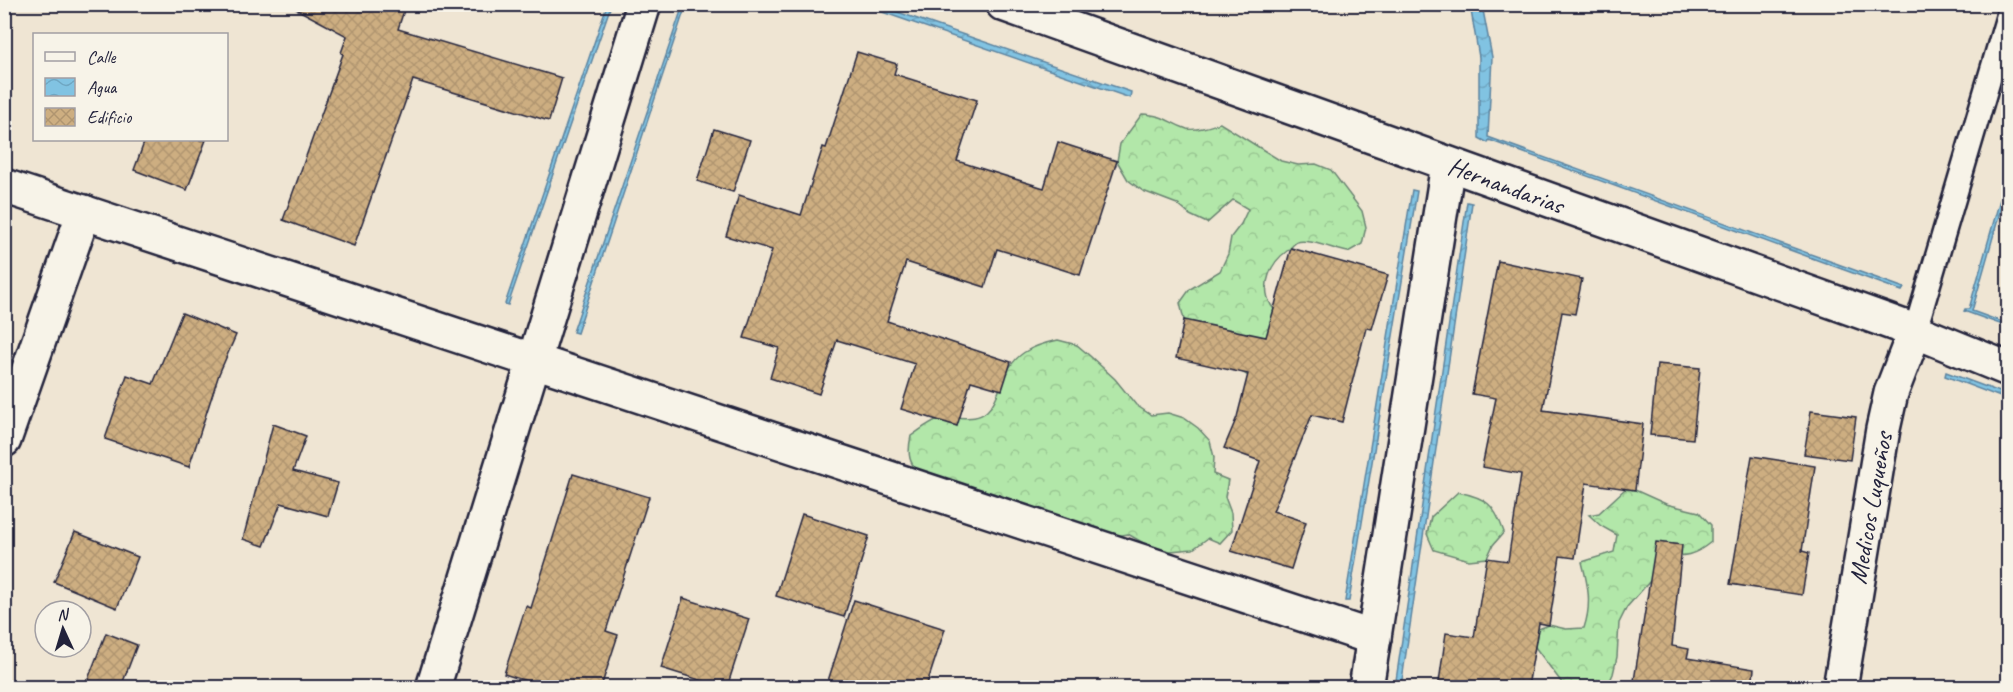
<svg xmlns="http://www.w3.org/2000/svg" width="2013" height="692" font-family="Caveat,sans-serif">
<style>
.forest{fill:url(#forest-crowns);stroke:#6a8472;stroke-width:1.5}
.water{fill:url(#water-waves);stroke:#5b839f;stroke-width:1.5}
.building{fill:url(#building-cross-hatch);stroke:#22223b;stroke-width:1.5}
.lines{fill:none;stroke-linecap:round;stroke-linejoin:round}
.lane-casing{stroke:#22223b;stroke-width:27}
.street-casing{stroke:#22223b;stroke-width:38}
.secondary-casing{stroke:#22223b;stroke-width:38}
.lane{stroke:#f7f3e8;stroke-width:22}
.street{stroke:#f7f3e8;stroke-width:33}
.secondary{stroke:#f7f3e8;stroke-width:33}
.labels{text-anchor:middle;stroke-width:5;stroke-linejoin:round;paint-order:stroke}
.street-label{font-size:26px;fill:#22223b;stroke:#f7f3e8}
</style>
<defs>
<pattern id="forest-crowns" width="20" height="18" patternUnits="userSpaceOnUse" patternTransform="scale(1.5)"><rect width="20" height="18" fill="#b2e7a9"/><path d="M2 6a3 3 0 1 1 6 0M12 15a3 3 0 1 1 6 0" fill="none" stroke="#99c692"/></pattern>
<pattern id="water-waves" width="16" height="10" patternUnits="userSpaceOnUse" patternTransform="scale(1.5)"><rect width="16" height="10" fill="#81c3e2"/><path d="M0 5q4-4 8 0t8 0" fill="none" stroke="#6fa7c3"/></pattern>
<pattern id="building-cross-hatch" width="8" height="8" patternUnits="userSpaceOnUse" patternTransform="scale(1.5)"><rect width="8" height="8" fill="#cdae81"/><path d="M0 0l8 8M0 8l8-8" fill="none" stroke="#b09570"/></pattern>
</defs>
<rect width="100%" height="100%" fill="#efe5d3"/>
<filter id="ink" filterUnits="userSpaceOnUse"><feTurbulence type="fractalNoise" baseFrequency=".0167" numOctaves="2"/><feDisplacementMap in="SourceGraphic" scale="12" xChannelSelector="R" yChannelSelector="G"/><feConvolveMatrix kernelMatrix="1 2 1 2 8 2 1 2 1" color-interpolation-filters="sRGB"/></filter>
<g filter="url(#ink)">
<g class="forest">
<path d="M 1142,114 C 1166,115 1168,123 1187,129 C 1198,131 1211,126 1220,123 L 1281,161 L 1298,165 L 1316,164 L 1331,170 L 1362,211 L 1366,227 L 1362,244 L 1348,252 C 1335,250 1308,238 1297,242 C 1294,243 1290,249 1287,251 C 1271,262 1260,286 1271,305 C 1274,310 1280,315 1284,319 L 1255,380 L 1238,370 L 1189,325 L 1184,320 L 1180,303 L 1190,289 L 1220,271 L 1228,254 L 1231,237 L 1241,224 L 1248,209 L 1233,200 L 1207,223 L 1190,215 L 1177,204 L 1143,191 L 1128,180 L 1117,161 L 1120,144 Z"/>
<path d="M 1058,340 L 1077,345 L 1090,356 L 1115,379 L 1136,405 L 1151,415 L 1168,413 L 1184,418 L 1198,428 L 1210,441 L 1214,457 L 1213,474 L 1228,480 L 1225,497 L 1231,513 L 1232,530 L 1220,543 L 1208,538 L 1193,549 L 1159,552 L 1128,534 L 1093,540 L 923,482 C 911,463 906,459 911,436 C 920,430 929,422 939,419 C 956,413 973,424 987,411 C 995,404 999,391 1002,382 C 1013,354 1030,346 1058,340 Z"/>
<path d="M 1625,489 L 1635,490 L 1666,504 L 1699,512 L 1711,525 L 1711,542 C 1694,556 1685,557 1663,555 L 1650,581 L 1627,607 L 1619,623 L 1617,657 L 1613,674 L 1607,687 L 1565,687 L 1535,647 L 1538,629 L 1549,625 L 1566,629 L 1584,628 C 1592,604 1588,585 1582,562 L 1614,552 L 1617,535 L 1601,526 L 1589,515 L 1599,513 Z"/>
<path d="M 1458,492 C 1487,498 1494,504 1504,532 L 1493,545 L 1487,558 L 1469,560 L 1434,550 L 1427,534 L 1431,517 Z"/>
</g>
<g class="water">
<path d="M 607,5 L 611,5 L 508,305 L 505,304 Z"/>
<path d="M 683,5 L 686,5 L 577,333 L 573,332 Z"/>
<path d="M 862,5 L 877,5 L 1131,92 L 1130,98 Z"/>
<path d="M 1470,5 L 1482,5 L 1492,57 L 1488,137 L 1904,288 L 1902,291 L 1489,140 L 1488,143 L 1479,138 L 1479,57 Z"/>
<path d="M 2008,171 L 2008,184 L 1972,311 L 2008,324 L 2008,327 L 1964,311 L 1965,309 L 1969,309 Z"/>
<path d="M 1412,190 L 1417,191 L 1349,601 L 1345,601 Z"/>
<path d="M 1467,202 L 1472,203 L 1401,687 L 1395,687 Z"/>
<path d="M 1946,372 L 2008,395 L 2008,400 L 1945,376 Z"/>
</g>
<g class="building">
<path d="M 287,4 L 406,4 L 398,29 L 562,78 L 549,121 L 413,80 L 354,246 L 283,220 L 343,54 L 341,53 L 347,36 Z"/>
<path d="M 857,52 L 897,64 L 894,74 L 977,100 L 957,161 L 1044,188 L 1058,142 L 1117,161 L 1080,275 L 997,249 L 985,287 L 906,262 L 887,321 L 1011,362 L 1002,390 L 971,381 L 957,426 L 901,409 L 915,364 L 837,340 L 819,394 L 770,378 L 779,348 L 744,338 L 772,250 L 726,236 L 739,195 L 801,215 L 823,147 L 826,148 Z"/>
<path d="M 714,129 L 750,140 L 733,192 L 697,181 Z"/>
<path d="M 145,140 L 206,140 L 187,190 L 134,170 Z"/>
<path d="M 1291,248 L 1388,275 L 1372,329 L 1366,328 L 1342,422 L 1312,415 L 1273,511 L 1306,522 L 1291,569 L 1231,551 L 1260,461 L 1224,448 L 1237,417 L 1248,374 L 1176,358 L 1184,320 L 1266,337 Z"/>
<path d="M 1498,261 L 1582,279 L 1575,314 L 1562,312 L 1543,410 L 1643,424 L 1635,490 L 1586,483 L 1575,558 L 1560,556 L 1549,625 L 1539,623 L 1528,687 L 1472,687 L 1439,682 L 1446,633 L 1474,637 L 1487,558 L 1508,561 L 1521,474 L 1482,467 L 1496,398 L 1472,394 Z"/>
<path d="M 182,313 L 236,335 L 219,374 L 189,467 L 105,439 L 127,375 L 153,384 Z"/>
<path d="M 1657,364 L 1700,368 L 1693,439 L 1650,435 Z"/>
<path d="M 1811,411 L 1856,417 L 1850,460 L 1804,454 Z"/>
<path d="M 273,424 L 306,436 L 293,471 L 338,483 L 328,516 L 281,503 L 264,546 L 243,539 Z"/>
<path d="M 1752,456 L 1815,466 L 1802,551 L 1809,553 L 1802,595 L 1730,584 Z"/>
<path d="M 573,474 L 649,497 L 606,631 L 618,635 L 601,687 L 545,687 L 504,674 L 526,606 L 531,608 Z"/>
<path d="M 802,514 L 869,536 L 844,617 L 776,596 Z"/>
<path d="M 75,532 L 138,557 L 117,608 L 54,582 Z"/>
<path d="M 1656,542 L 1682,545 L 1672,646 L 1689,649 L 1687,658 L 1754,669 L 1752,687 L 1633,687 Z"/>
<path d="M 683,598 L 749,619 L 727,687 L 722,687 L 661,668 Z"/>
<path d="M 854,600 L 945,629 L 926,687 L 826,687 Z"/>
<path d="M 106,633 L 137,645 L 121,687 L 85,687 Z"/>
</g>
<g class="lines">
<defs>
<path id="lane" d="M 1915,331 L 2008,15"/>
<g id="street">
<path d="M 4,186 L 1374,638"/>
<path d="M 4,440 L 84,212"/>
<path d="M 433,688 L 644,4"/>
<path d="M 1366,688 L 1448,164"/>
</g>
<g id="secondary">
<path d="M 1003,4 L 1915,331 L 2008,369"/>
<path d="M 1840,688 L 1883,429 L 1891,393 L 1915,331"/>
</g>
</defs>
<use href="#lane" class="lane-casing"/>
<use href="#street" class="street-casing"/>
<use href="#secondary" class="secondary-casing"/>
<use href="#lane" class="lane"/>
<use href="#street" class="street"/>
<use href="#secondary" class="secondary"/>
</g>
</g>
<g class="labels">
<g class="street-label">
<text transform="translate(1506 185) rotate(20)" y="9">Hernandarias</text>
<text transform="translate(1870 508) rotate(-80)" y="9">Medicos Luqueños</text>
</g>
</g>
<rect width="2013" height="692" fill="none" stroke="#f7f3e8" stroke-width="24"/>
<rect x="12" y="12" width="1989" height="668" fill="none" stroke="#22223b" stroke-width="2" filter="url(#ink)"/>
<rect x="33" y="33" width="195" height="108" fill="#f7f3e8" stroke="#a29fa3" stroke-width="1.5"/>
<rect x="45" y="52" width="30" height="9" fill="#f7f3e8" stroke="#a29fa3" stroke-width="1.5"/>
<text x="87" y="63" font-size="18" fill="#22223b">Calle</text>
<rect x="45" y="78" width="30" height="18" fill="url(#water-waves)" stroke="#a29fa3" stroke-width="1.5"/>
<text x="87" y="93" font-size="18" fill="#22223b">Agua</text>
<rect x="45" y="108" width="30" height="18" fill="url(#building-cross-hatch)" stroke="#a29fa3" stroke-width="1.5"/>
<text x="87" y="123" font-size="18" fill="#22223b">Edificio</text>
<g transform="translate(63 629) rotate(356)"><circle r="28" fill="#f7f3e8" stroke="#a29fa3" stroke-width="1.5"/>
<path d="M0-4.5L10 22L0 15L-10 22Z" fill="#22223b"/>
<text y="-9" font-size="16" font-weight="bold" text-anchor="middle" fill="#22223b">N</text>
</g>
</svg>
